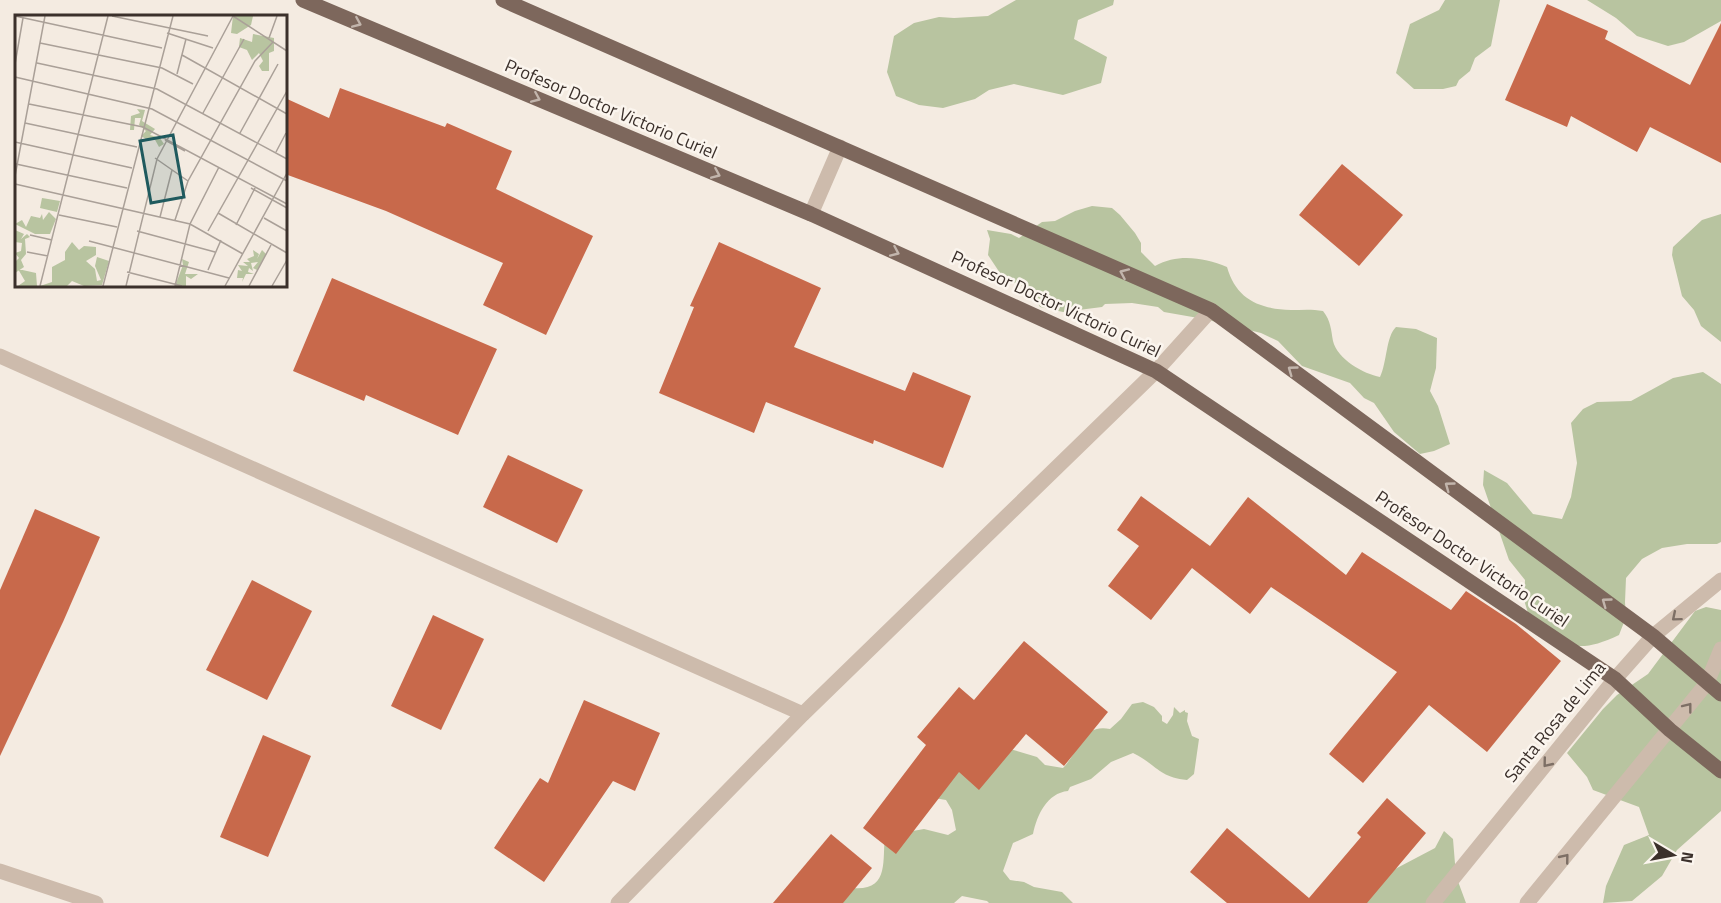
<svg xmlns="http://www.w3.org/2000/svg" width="1721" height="903" font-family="'Titillium Web',sans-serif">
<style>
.green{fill:#b8c4a0}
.building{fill:#c8694b}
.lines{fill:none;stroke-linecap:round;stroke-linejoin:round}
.minor{stroke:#cdbbac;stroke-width:15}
.major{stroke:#7d675c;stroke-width:15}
.oneway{stroke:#c2b5ac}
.oneway2{stroke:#7d6f65}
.labels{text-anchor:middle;stroke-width:5;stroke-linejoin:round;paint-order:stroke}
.street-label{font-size:18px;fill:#3b302b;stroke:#fbf5ee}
.inset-road{fill:none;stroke:#aaa098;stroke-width:1.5}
.view{fill:#1f5a5e;fill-opacity:0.15;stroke:#1f5a5e;stroke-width:3}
.inset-edge{fill:none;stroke:#3b302b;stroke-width:3}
</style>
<rect width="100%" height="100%" fill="#f4ebe1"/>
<g class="green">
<path d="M 1016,0 L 1114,0 L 1113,5 L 1078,20 L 1074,39 L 1107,57 L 1101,83 L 1063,95 L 1014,84 L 989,90 L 975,99 L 943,108 L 919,105 L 896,96 L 887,72 L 894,36 L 914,23 L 939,17 L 954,18 L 988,16 Z"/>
<path d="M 1445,0 L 1500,0 L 1491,46 L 1475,58 L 1470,71 L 1459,80 L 1456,86 L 1443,89 L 1414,89 L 1396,73 L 1410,24 L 1439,10 Z"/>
<path d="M 1587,0 L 1721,0 L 1721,21 L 1684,42 L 1668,46 L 1637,36 L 1616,18 Z"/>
<path d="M 1092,206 L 1112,208 L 1120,215 L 1135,233 L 1141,243 L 1141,252 L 1155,266 C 1179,253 1204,258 1227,267 C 1236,299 1259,309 1291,310 C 1302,310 1312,309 1323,311 C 1331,321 1331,330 1333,341 C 1337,359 1364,374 1380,377 C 1387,363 1386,336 1396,327 L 1416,329 L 1437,338 L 1436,368 L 1430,391 L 1438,406 L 1450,444 L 1434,451 L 1420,454 L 1394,432 L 1374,403 L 1364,398 L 1350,383 L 1302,366 L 1278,341 L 1261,333 L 1204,319 L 1164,312 L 1158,307 L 1132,303 L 1105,304 L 1102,307 L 1063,312 L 1040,307 L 1029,288 L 1015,283 L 1000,273 L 988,255 L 990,239 L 987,230 L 1011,234 L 1019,238 L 1042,222 L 1055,221 L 1075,211 Z"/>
<path d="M 1721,214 L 1721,342 L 1701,326 L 1694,310 L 1682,296 L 1672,255 L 1673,247 L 1702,220 Z"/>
<path d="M 1703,372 L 1721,384 L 1721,542 L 1717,544 L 1687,544 L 1662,548 L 1642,559 L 1626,578 L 1625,602 L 1626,617 L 1619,635 C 1579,654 1567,647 1532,626 L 1524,600 L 1525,580 L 1509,560 L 1483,485 L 1484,470 L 1507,483 L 1533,514 L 1562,519 L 1571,497 L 1577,463 L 1571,423 L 1583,409 L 1597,402 L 1631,401 L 1673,378 Z"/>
<path d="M 1706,607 L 1721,610 L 1721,811 L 1677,850 L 1662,876 L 1632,901 L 1603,903 L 1606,886 L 1624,845 L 1649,835 L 1639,807 L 1593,790 L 1587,777 L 1567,753 L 1603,709 L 1617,695 L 1648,674 L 1695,611 Z"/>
<path d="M 1143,702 L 1154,707 L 1162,716 L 1162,721 L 1167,724 L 1173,715 L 1174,707 L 1180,713 L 1185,710 L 1185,712 L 1188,713 L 1187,721 L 1192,736 L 1199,739 L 1194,774 L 1187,780 C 1158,777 1156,764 1133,753 L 1111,762 L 1091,779 L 1070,787 L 1068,791 C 1047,793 1037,815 1033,834 L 1013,843 L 1003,871 L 1010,880 L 1024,882 L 1034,887 L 1062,892 L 1073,903 L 989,903 L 987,901 L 962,896 L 954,903 L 835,903 L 851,888 C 890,892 882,861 885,836 L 924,829 L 948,835 L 956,830 L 952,810 L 946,800 L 934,798 L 966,750 L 1002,762 L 1010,749 L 1037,757 L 1045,765 L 1063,768 C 1081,750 1080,724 1110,729 L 1121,719 L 1132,704 Z"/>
<path d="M 1444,831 L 1453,839 L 1456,876 L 1466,903 L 1342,903 L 1397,868 L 1435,848 Z"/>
</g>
<g class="building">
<path d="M 1547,4 L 1608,31 L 1605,39 L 1690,85 L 1721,23 L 1721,163 L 1650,127 L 1637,152 L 1571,116 L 1567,127 L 1505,100 Z"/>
<path d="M 340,88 L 445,127 L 447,123 L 512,151 L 496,189 L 593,236 L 546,335 L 483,305 L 503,263 L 386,211 L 285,174 L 285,98 L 329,118 Z"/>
<path d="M 1342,164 L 1403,215 L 1359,266 L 1299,215 Z"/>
<path d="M 719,242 L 821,288 L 794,347 L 905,391 L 913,372 L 971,396 L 943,468 L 874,440 L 873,444 L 766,402 L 754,433 L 659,393 L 694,307 L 690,306 Z"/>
<path d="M 332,278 L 497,349 L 458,435 L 366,395 L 364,401 L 293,371 Z"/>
<path d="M 508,455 L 583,490 L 557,543 L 483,507 Z"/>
<path d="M 1141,496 L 1210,546 L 1248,497 L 1346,575 L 1362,552 L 1451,610 L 1466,591 L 1516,624 L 1561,661 L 1487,752 L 1429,705 L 1363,783 L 1329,754 L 1397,672 L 1271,587 L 1250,614 L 1192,568 L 1151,620 L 1108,586 L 1139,546 L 1117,530 Z"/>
<path d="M 35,509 L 100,537 L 63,622 L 0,756 L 0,590 Z"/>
<path d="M 252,580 L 312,611 L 267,700 L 206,670 Z"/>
<path d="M 433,615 L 484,639 L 441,730 L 391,706 Z"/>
<path d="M 1024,641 L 1108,712 L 1064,766 L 1026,734 L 979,790 L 959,772 L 896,854 L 863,828 L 926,745 L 917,737 L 959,687 L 974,700 Z"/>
<path d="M 584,700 L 660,733 L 635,791 L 613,781 L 544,882 L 494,848 L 540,778 L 548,783 Z"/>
<path d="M 263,735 L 311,756 L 268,857 L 220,837 Z"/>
<path d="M 1387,798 L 1426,833 L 1367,903 L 1227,903 L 1190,872 L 1227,828 L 1309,898 L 1361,837 L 1357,833 Z"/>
<path d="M 831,834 L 872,868 L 843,903 L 773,903 Z"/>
</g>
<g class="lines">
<g class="minor">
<path d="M 811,214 L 840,147"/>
<path d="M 0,356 L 803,714"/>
<path d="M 0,871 L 96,903"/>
<path d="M 618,903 L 803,714 L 1156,371 L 1211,310"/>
<path d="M 1433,903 L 1615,679 L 1653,636 L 1721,580"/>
<path d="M 1527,903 L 1707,683 L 1721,649"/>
</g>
<g class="major">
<path d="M 303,0 L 811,214 L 1156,371 L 1615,679 L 1670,730 L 1721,771"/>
<path d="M 503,0 L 1211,310 L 1653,636 L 1721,694"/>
</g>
</g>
<defs><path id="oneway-chevron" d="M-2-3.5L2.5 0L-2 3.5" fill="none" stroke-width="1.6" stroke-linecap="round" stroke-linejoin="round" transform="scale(1.5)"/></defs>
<g class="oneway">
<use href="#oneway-chevron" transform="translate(357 23) rotate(23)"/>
<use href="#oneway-chevron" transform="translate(536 98) rotate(23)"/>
<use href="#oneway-chevron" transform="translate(716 174) rotate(23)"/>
<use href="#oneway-chevron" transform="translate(895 252) rotate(24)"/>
<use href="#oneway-chevron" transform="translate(1124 273) rotate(-156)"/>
<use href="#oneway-chevron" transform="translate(1292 370) rotate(-144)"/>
<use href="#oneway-chevron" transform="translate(1449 486) rotate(-144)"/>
<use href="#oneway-chevron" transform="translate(1606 602) rotate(-144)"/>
</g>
<g class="oneway2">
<use href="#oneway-chevron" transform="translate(1676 617) rotate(140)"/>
<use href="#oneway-chevron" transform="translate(1688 707) rotate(-52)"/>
<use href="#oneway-chevron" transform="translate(1547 763) rotate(129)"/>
<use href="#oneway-chevron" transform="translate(1565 858) rotate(-51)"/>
</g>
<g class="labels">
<g class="street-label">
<text transform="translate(611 109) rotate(23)" y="6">Profesor Doctor Victorio Curiel</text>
<text transform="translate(1056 304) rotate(25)" y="6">Profesor Doctor Victorio Curiel</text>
<text transform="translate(1472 559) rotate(34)" y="6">Profesor Doctor Victorio Curiel</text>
<text transform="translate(1555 722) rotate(-51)" y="6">Santa Rosa de Lima</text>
</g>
</g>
<g transform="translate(15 15)">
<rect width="272" height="272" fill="#f4ebe1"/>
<path d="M 218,1 L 238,1 L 236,10 L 222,19 L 216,18 ZM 238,19 L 259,23 L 259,36 L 254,38 L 254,56 L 247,56 L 244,51 L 248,46 L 244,38 L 237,45 L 232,35 L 224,32 L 225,23 L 237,27 ZM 122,94 L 130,95 L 127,106 L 140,114 L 135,120 L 145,123 L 149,129 L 144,132 L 139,123 L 134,126 L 126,121 L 131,116 L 124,110 L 126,103 L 120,103 L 119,115 L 115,115 L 116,101 L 125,98 ZM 27,183 L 45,186 L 42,197 L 25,193 ZM 34,197 L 41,204 L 35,219 L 20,219 L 0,209 L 7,205 L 11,212 L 16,201 L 25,203 L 27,199 L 28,205 ZM 0,215 L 9,219 L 6,224 L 12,219 L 15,222 L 10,224 L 11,239 L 6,245 L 9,252 L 0,258 L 0,247 L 4,243 L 0,238 L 6,236 L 7,228 L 0,227 ZM 57,227 L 64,235 L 69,231 L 81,232 L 81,240 L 71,246 L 80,254 L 82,266 L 86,265 L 80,251 L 82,242 L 94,246 L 87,270 L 69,271 L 57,266 L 52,271 L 25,271 L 37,267 L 37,252 L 50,245 L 50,237 ZM 238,235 L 244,239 L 242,244 L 247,235 L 251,239 L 242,255 L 238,253 L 243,247 L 236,248 L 238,256 L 234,253 L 233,257 L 239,259 L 231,259 L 227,267 L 228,263 L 222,263 L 223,255 L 227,256 L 223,250 L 233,251 L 228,247 L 235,247 L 232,244 L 239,241 ZM 167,244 L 174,247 L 170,259 L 183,259 L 176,264 L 171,261 L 171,271 L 160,271 L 168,250 ZM 3,254 L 21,258 L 22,271 L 3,271 L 10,266 Z" fill="#b8c4a0"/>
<path class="inset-road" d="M 0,1 L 147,33M 97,1 L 193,21M 218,1 L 272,36M 152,18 L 198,33M 254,23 L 262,1M 25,28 L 147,53 L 178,69M 167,40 L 272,99M 22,48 L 142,74 L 272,144M 0,49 L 8,3M 162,59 L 171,24M 0,62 L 137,94 L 272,166M 14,89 L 128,112 L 272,189M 188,98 L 229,24M 10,108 L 122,132M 225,118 L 263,49M 150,125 L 170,136M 0,127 L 117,153M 261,137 L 271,118M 140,143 L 173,166M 1,149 L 112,173M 0,161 L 30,1M 0,169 L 175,209 L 228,239M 236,173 L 272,193M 203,198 L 272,238M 44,200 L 102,212M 145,202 L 157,155M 249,203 L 272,216M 160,205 L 173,166 L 240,46 L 258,27M 221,210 L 240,173M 122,216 L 200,237M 193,216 L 272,76M 15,220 L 37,225M 74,226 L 214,263M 12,237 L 33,241M 193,255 L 206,225M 112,257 L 167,271M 25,271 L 93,1M 88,271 L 158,1M 111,271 L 142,144 L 218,1M 160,271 L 175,209 L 204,152M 210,271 L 272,158M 234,271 L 256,230M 257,271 L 272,245"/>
<path class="view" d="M 158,120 L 169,182 L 136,188 L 125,126 Z"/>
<rect width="272" height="272" class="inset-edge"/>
</g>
<g transform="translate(1673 855) rotate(100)" stroke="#fbf5ee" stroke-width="4.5" paint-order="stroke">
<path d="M0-4.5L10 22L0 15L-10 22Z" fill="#3b302b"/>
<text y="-9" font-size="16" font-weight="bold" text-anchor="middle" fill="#3b302b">N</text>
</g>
</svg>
